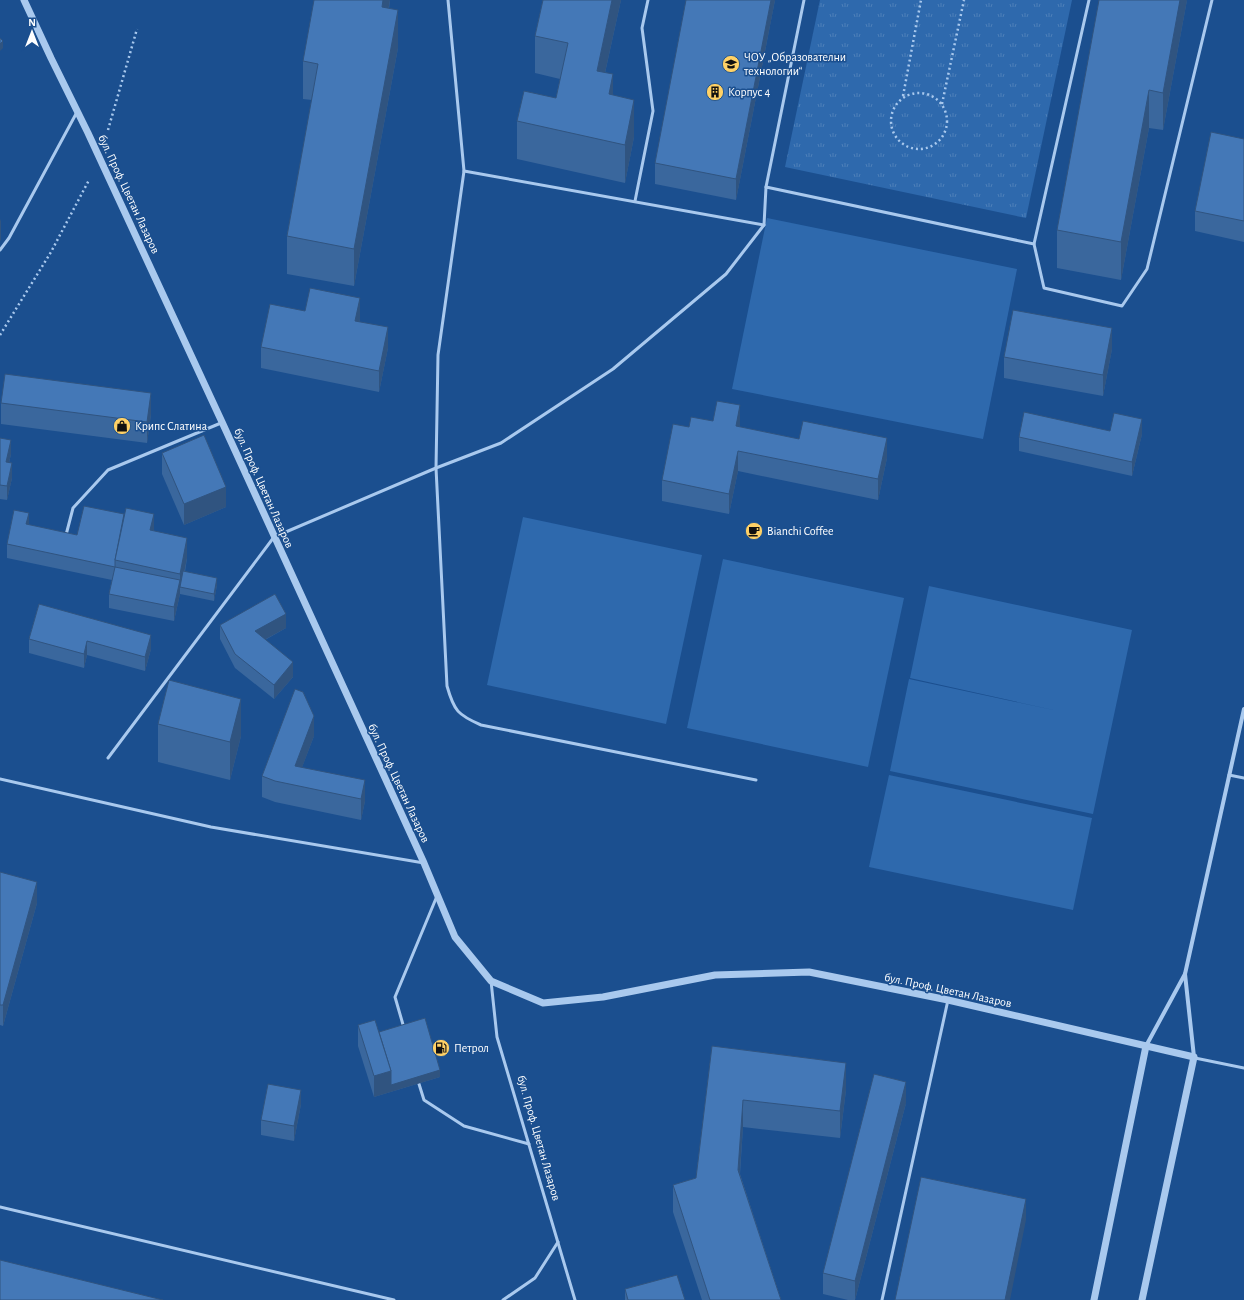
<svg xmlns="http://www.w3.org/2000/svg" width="1244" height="1300" font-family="'Alegreya Sans',sans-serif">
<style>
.grass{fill:#2e69ad}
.park{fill:url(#park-tufts)}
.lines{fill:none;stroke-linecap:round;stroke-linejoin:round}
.path{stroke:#a9c9ee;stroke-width:2.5;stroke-dasharray:2 3;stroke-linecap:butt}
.service{stroke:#a9c9ee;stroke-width:3}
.minor{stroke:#a9c9ee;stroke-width:4}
.tertiary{stroke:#a9c9ee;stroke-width:7}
.wall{fill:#3a679d}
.shaded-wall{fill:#305480}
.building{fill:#4478b7;stroke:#305480}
.labels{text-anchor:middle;stroke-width:3;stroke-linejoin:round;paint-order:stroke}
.poi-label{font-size:12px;fill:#fff;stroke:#1b4f8f;text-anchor:start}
.street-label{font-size:12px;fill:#fff;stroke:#1b4f8f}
</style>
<defs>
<pattern id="park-tufts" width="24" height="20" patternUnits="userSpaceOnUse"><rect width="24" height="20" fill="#2e69ad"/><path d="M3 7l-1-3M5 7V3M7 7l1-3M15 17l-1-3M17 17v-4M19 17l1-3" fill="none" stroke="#4d80b9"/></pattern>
</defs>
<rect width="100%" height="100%" fill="#1b4f8f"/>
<g class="grass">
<path d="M 767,218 L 1017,269 L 983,439 L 732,389 Z"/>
<path d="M 523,517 L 702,555 L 666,724 L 487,685 Z"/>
<path d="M 723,559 L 904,598 L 868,767 L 687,728 Z"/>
<path d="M 929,586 L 1132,630 L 1093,814 L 890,771 L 909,679 L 1058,711 L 910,678 Z"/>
<path d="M 889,775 L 1092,818 L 1073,910 L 869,867 Z"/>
</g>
<path class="park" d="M 820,0 L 1072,0 L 1026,218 L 785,167 Z"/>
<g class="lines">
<g class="path">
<circle cx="919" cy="121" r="28"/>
<path d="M 903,96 L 921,0"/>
<path d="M 942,104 L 964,0"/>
<path d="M 108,130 L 137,29"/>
<path d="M 0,335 L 51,252 L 89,180"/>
</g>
<g class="service">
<path d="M 448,0 L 464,171 L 438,355 L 436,468 L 447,686 C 454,711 458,715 481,725 L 756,780"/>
<path d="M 464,171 L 764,225"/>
<path d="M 766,187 L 804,0"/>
<path d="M 635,201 L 653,111 L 642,28 L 648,0"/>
<path d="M 1034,244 L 1089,0"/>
<path d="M 0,250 L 9,238 L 77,112"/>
<path d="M 66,535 L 73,508 L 108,470 L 221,423"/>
<path d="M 108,758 L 274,537 L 436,468 L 501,443 L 613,369 L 726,274 L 764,225 L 766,187 L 1034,244 L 1044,288 L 1122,306 L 1147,269 L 1212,0"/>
<path d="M 1229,775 L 1244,778"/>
<path d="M 0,779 L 211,827 L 424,863"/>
<path d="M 491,981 L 497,1037 L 575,1300"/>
<path d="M 404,1028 L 395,997 L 437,896"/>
<path d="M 1195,1058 L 1244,1068"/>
<path d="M 419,1084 L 424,1100 L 464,1126 L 529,1144"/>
<path d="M 0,1207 L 394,1300"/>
<path d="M 503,1300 L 535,1278 L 558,1242"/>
<path d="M 882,1300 L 948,1000"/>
</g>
<g class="minor">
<path d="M 1185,974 L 1194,1057"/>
<path d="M 1146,1046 L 1185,974 L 1244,709"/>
</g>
<g class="tertiary">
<path d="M 24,0 L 51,58 L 88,133 L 222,422 L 424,863 L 455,937 L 491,981 L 543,1003 L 603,997 L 715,975 L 809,972 L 948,1000 L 1194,1057 L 1142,1300"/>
<path d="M 1094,1300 L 1146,1046"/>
</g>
</g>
<g class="wall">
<path d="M 390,0 L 389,9 L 398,48 L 354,286 L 287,274 L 287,236 L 312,100 L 303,99 L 303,61 Z"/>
<path d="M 543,0 L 621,0 L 605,73 L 613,95 L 634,137 L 625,183 L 517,159 L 517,121 L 556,98 L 560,79 L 535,73 L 535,36 Z"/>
<path d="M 775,0 L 736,200 L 655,184 L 655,163 Z"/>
<path d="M 1187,0 L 1163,130 L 1149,128 L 1121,280 L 1057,268 L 1057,230 Z"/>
<path d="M 1244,139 L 1244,242 L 1195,231 L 1195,211 Z"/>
<path d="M 305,311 L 360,319 L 359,322 L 388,348 L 379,392 L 261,368 L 261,347 Z"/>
<path d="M 1112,349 L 1103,396 L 1004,378 L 1004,357 Z"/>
<path d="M 1,403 L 151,414 L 147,443 L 1,424 Z"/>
<path d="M 740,426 L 740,427 L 887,458 L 878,500 L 738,471 L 729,514 L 662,501 L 662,480 L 689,427 Z"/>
<path d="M 1110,431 L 1142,434 L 1132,476 L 1019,451 L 1019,437 Z"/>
<path d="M 0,438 L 11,454 L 9,463 L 12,478 L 7,500 L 0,499 Z"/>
<path d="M 162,453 L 226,507 L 184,525 L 162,474 Z"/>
<path d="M 29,525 L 77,535 L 154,531 L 187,558 L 185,572 L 217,585 L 214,601 L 180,594 L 174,621 L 109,608 L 109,594 L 112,580 L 7,558 L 7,544 Z"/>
<path d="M 39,604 L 151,649 L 145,671 L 87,655 L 84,668 L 29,653 L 29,639 Z"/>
<path d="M 220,625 L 286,628 L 265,640 L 293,677 L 274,699 L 235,668 L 220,639 Z"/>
<path d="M 158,724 L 241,736 L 230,780 L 158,762 Z"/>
<path d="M 314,736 L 302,767 L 365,801 L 361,820 L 275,802 L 262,797 L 262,776 Z"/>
<path d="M 0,872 L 37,903 L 3,1026 L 0,1025 Z"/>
<path d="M 358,1025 L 379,1032 L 440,1077 L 374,1097 L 358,1046 Z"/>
<path d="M 712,1046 L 846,1090 L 840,1138 L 743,1127 L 740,1174 L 781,1300 L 702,1300 L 673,1212 L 673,1185 L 696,1178 Z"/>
<path d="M 906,1103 L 855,1300 L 848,1300 L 823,1294 L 823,1273 Z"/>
<path d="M 301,1104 L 294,1141 L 261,1135 L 261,1120 Z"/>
<path d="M 625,1289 L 685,1300 L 625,1300 Z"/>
</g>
<g class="shaded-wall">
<path d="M 383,0 L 390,0 L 382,45 L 382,7 Z"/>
<path d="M 612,0 L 621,0 L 597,109 L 597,71 Z"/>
<path d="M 771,0 L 775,0 L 736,200 L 736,179 Z"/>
<path d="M 1180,0 L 1187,0 L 1163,130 L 1163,93 Z"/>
<path d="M 398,10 L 398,48 L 354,286 L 354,249 Z"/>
<path d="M 3,41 L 3,48 L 0,51 L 0,44 Z"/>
<path d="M 613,74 L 613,112 L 609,94 Z"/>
<path d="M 1149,90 L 1149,128 L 1121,280 L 1121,242 Z"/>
<path d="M 634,100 L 634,137 L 625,183 L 625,145 Z"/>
<path d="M 1,219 L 1,240 L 0,241 L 0,221 Z"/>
<path d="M 360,298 L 360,319 L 355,342 L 355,321 Z"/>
<path d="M 388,327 L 388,348 L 379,392 L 379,371 Z"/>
<path d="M 1112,328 L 1112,349 L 1103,396 L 1103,375 Z"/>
<path d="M 151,393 L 151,414 L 147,443 L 147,422 Z"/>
<path d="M 740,405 L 740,426 L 736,447 L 736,426 Z"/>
<path d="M 1142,419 L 1142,434 L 1132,476 L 1132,462 Z"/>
<path d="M 887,438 L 887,458 L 878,500 L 878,479 Z"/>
<path d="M 11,440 L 11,454 L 6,476 L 6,462 Z"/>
<path d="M 738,451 L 738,471 L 729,514 L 729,494 Z"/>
<path d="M 12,463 L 12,478 L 7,500 L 7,486 Z"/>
<path d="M 226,487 L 226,507 L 184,525 L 184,504 Z"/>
<path d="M 29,513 L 29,528 L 26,524 Z"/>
<path d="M 154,514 L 154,535 L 150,530 Z"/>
<path d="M 187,538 L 187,558 L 181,588 L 180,587 L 180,594 L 174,621 L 174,607 L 180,580 L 180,574 Z"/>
<path d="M 217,578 L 217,585 L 214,601 L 214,594 Z"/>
<path d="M 286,614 L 286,628 L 255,645 L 255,631 Z"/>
<path d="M 151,635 L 151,649 L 145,671 L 145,657 Z"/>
<path d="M 87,641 L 87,655 L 84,668 L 84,654 Z"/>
<path d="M 293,662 L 293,677 L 274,699 L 274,685 Z"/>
<path d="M 241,699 L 241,736 L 230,780 L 230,742 Z"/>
<path d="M 314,716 L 314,736 L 295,786 L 295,766 Z"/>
<path d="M 365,780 L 365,801 L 361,820 L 361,799 Z"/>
<path d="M 37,882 L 37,903 L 3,1026 L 3,1005 Z"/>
<path d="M 846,1063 L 846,1090 L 840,1138 L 840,1111 Z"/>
<path d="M 440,1070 L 440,1077 L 374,1097 L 374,1076 L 391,1071 Z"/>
<path d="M 906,1082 L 906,1103 L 855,1300 L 855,1281 Z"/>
<path d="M 301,1090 L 301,1104 L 294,1141 L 294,1126 Z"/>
<path d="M 743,1100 L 743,1127 L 738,1197 L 738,1170 Z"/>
<path d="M 1026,1199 L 1026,1220 L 1010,1300 L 1005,1300 Z"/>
</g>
<g class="building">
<path d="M 314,0 L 383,0 L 382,7 L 398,10 L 354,249 L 287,236 L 318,64 L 303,61 Z"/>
<path d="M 543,0 L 612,0 L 597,71 L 613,74 L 609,94 L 634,100 L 625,145 L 517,121 L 524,91 L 556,98 L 568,43 L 535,36 Z"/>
<path d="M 686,0 L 771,0 L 736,179 L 655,163 Z"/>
<path d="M 1099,0 L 1180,0 L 1163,93 L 1149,90 L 1121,242 L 1057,230 Z"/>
<path d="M 0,38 L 3,41 L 0,44 Z"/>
<path d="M 1211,132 L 1244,139 L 1244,221 L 1195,211 Z"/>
<path d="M 310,288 L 360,298 L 355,321 L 388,327 L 379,371 L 261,347 L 270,304 L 305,311 Z"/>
<path d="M 1013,310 L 1112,328 L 1103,375 L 1004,357 Z"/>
<path d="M 5,374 L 151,393 L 147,422 L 1,403 Z"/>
<path d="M 717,401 L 740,405 L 736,426 L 799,439 L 803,421 L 887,438 L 878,479 L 738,451 L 729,494 L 662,480 L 673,424 L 689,427 L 691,417 L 713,421 Z"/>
<path d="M 1024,412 L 1110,431 L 1114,413 L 1142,419 L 1132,462 L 1019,437 Z"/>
<path d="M 204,435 L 226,487 L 184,504 L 162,453 Z"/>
<path d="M 0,438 L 11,440 L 6,462 L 12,463 L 7,486 L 0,485 Z"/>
<path d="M 84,506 L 124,514 L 115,560 L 115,567 L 7,544 L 14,510 L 29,513 L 26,524 L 77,535 Z"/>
<path d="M 126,508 L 154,514 L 150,530 L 187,538 L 180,574 L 115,560 Z"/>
<path d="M 115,567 L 180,580 L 174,607 L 109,594 Z"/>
<path d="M 183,571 L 217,578 L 214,594 L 180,587 Z"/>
<path d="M 275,594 L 286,614 L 255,631 L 293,662 L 274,685 L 235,654 L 220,625 Z"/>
<path d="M 39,604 L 151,635 L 145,657 L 87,641 L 84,654 L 29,639 Z"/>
<path d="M 169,680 L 241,699 L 230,742 L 158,724 Z"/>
<path d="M 295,689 L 303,692 L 314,716 L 295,766 L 365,780 L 361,799 L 275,781 L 262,776 Z"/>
<path d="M 0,872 L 37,882 L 3,1005 L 0,1005 Z"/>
<path d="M 425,1018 L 440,1070 L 391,1085 L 391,1071 L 379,1032 Z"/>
<path d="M 375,1020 L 391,1071 L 374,1076 L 358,1025 Z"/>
<path d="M 712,1046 L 846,1063 L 840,1111 L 743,1100 L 738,1170 L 781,1300 L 710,1300 L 673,1185 L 696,1178 Z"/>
<path d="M 874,1074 L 906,1082 L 855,1281 L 823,1273 Z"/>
<path d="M 268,1084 L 301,1090 L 294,1126 L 261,1120 Z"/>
<path d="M 921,1177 L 1026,1199 L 1005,1300 L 895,1300 Z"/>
<path d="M 0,1260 L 163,1300 L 0,1300 Z"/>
<path d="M 677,1275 L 685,1300 L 628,1300 L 625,1289 Z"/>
</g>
<defs>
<symbol id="school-disc" viewBox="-11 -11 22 22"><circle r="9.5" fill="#ffd166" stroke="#1b4f8f"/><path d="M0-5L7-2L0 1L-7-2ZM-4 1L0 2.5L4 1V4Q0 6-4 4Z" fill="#111"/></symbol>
<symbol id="building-disc" viewBox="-11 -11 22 22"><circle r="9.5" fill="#ffd166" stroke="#1b4f8f"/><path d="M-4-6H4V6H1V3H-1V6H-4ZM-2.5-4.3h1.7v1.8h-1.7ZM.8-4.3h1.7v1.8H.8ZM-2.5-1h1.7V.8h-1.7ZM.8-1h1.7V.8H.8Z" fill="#111"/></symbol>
<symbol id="shop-disc" viewBox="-11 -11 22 22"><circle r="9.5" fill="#ffd166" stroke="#1b4f8f"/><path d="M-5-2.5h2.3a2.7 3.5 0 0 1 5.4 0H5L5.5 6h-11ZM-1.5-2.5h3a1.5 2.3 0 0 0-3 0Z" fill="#111"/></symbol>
<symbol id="cafe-disc" viewBox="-11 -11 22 22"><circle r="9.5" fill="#ffd166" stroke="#1b4f8f"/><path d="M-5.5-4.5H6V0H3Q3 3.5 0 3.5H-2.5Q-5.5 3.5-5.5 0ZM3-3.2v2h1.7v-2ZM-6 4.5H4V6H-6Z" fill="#111"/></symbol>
<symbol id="fuel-disc" viewBox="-11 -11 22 22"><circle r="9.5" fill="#ffd166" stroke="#1b4f8f"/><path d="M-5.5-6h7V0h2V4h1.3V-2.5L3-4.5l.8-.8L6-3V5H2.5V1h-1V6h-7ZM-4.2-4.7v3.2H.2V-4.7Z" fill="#111"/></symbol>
</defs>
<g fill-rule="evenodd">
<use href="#school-disc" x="721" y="54" width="20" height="20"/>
<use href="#building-disc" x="705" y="82" width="20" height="20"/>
<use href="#shop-disc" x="112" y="416" width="20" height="20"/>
<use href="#cafe-disc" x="744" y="521" width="20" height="20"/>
<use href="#fuel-disc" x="431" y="1038" width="20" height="20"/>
</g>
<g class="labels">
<g class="poi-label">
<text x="744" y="61">ЧОУ „Образователни<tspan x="744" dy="14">технологии“</tspan></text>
<text x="728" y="96">Корпус 4</text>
<text x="135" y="430">Крипс Слатина</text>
<text x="767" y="535">Bianchi Coffee</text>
<text x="454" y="1052">Петрол</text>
</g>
<g class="street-label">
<text transform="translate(129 194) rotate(65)" y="4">бул. Проф. Цветан Лазаров</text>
<text transform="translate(264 488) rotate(66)" y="4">бул. Проф. Цветан Лазаров</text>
<text transform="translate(399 783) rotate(65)" y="4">бул. Проф. Цветан Лазаров</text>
<text transform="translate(948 990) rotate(12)" y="4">бул. Проф. Цветан Лазаров</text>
<text transform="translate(539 1138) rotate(74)" y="4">бул. Проф. Цветан Лазаров</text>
</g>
</g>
<g transform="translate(32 32)" stroke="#1b4f8f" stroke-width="3" paint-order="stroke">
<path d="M0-3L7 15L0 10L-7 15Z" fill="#ffffff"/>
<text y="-6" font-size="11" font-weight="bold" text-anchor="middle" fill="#ffffff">N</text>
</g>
</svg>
